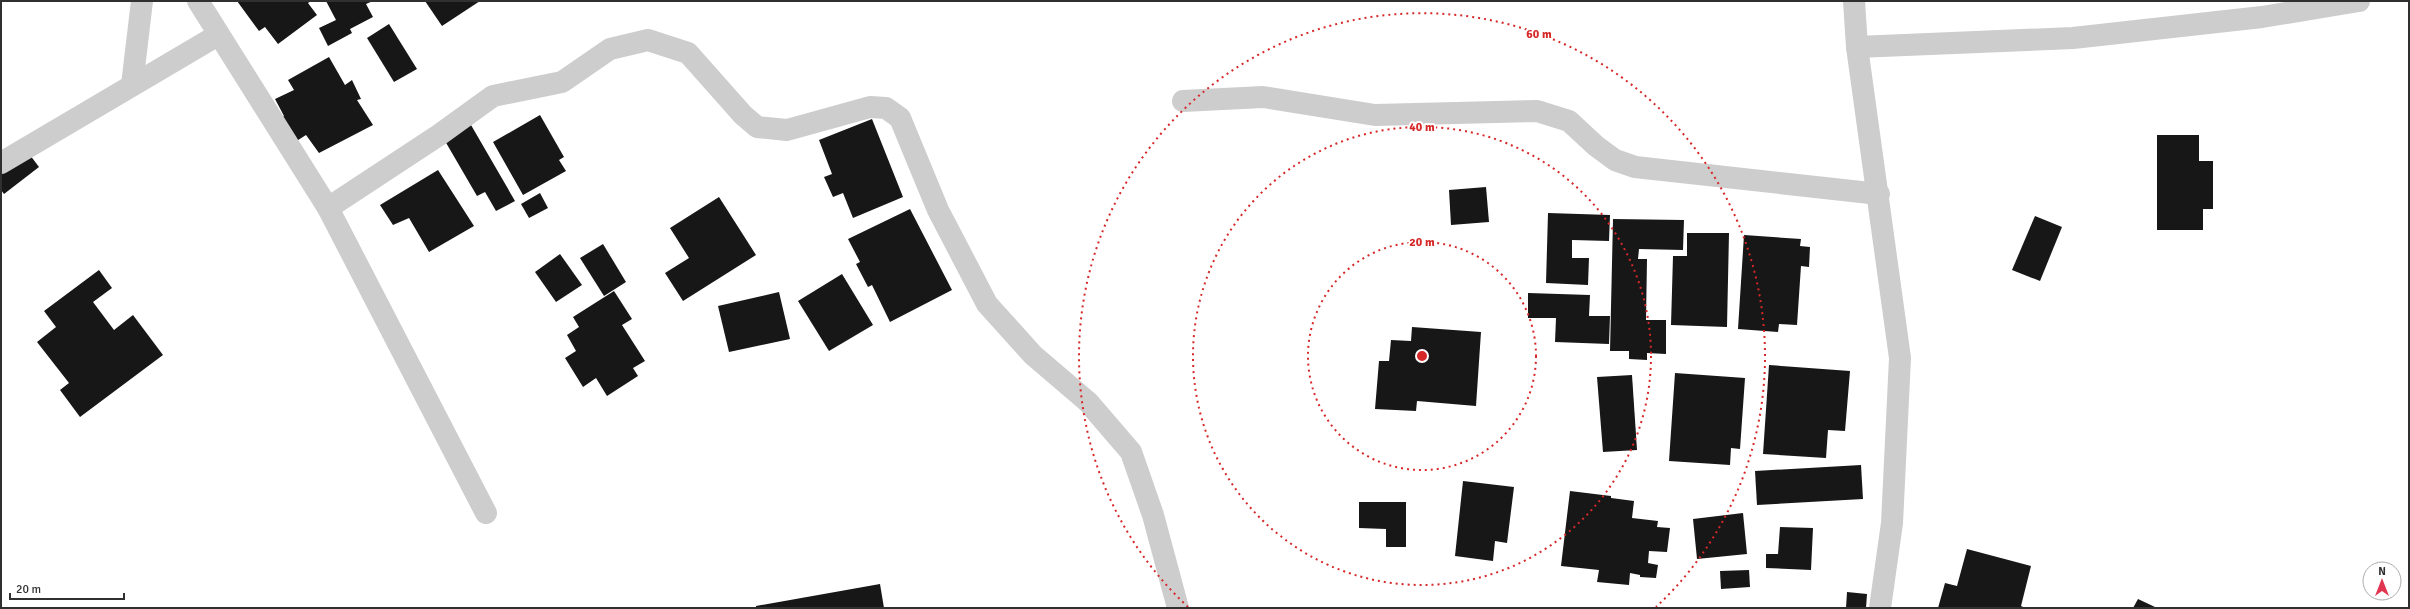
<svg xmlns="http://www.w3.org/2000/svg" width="2410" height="609" font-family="Signika,sans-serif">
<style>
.building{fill:#171717}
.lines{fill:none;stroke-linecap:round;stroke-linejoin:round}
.minor{stroke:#cdcdcd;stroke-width:22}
.ring{fill:none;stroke:#d62828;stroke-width:2;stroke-dasharray:2 4}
.centre{fill:#d62828;stroke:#fff;stroke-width:2}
.ring-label{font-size:12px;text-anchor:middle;font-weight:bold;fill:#d62828;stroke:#fff;stroke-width:4;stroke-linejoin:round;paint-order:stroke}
</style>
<rect width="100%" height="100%" fill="#fff"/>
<g class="building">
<path d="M 237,1 L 311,1 L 308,3 L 317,15 L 278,44 L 265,27 L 259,31 Z"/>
<path d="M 326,1 L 373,1 L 366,4 L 373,17 L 350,29 L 352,33 L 328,46 L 319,28 L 336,20 Z"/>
<path d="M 425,1 L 480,1 L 442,26 Z"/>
<path d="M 389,24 L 417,69 L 394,82 L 367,38 Z"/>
<path d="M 329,57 L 345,85 L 352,80 L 361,99 L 357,100 L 373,125 L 319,153 L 306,135 L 295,142 L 281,118 L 284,116 L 275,99 L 294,90 L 288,80 Z"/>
<path d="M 540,115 L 564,157 L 559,160 L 566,171 L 523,195 L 493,142 Z"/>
<path d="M 872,119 L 903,197 L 853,218 L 843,193 L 833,197 L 824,177 L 832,174 L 819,140 Z"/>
<path d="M 471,125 L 515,201 L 496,211 L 485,192 L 477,196 L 445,141 Z"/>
<path d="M 2157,135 L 2199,135 L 2199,161 L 2213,161 L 2213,209 L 2203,209 L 2203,230 L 2157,230 Z"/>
<path d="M 27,151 L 39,167 L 4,194 L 1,190 L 1,170 Z"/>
<path d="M 438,170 L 474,226 L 429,252 L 409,218 L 393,225 L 380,205 Z"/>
<path d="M 1486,187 L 1489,222 L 1451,225 L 1449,190 Z"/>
<path d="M 540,193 L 548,208 L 529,218 L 521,204 Z"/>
<path d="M 719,197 L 756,255 L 683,301 L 665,273 L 689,258 L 670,228 Z"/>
<path d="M 910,209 L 952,290 L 890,322 L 872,285 L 868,287 L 856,264 L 860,262 L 848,239 Z"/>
<path d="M 1548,213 L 1610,215 L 1609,241 L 1572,240 L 1572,258 L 1589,258 L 1588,285 L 1546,283 Z"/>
<path d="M 2035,216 L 2062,227 L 2040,281 L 2012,270 Z"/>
<path d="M 1613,219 L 1684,220 L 1683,250 L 1639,249 L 1638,259 L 1647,259 L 1646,320 L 1666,320 L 1666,354 L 1647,353 L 1647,360 L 1629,359 L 1629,351 L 1610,351 Z"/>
<path d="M 1687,233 L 1729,233 L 1727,327 L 1671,325 L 1673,256 L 1687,256 Z"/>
<path d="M 1744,235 L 1801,239 L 1800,246 L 1810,247 L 1809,267 L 1801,266 L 1797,325 L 1779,324 L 1778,332 L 1738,329 Z"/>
<path d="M 603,244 L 626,282 L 604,296 L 580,258 Z"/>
<path d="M 560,254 L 582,285 L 556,302 L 535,272 Z"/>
<path d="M 99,270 L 112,288 L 93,302 L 114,330 L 133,315 L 163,355 L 80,417 L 60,390 L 69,383 L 37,342 L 56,327 L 44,311 Z"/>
<path d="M 842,274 L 873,325 L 829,351 L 798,301 Z"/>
<path d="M 614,291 L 632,319 L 622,325 L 645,361 L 633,368 L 638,376 L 607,396 L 596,378 L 583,387 L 565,358 L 576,351 L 567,335 L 579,327 L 573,317 Z"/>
<path d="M 779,292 L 790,339 L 729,352 L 718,306 Z"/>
<path d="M 1528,293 L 1590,295 L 1589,316 L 1610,316 L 1609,344 L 1555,342 L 1556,318 L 1528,318 Z"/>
<path d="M 1412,327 L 1481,332 L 1476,406 L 1417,401 L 1416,411 L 1375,409 L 1379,361 L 1389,361 L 1391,340 L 1411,341 Z"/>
<path d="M 1769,365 L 1850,371 L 1845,431 L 1828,430 L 1826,458 L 1763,454 Z"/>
<path d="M 1675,373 L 1745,378 L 1740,449 L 1731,448 L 1730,465 L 1669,461 Z"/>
<path d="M 1632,375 L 1637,450 L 1603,452 L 1597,377 Z"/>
<path d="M 1861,465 L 1863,499 L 1757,505 L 1755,471 Z"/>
<path d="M 1463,481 L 1514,487 L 1507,543 L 1495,541 L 1493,561 L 1455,556 Z"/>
<path d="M 1570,491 L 1611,496 L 1611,498 L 1634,501 L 1632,518 L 1658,521 L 1657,527 L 1670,528 L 1667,552 L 1649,551 L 1648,563 L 1658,565 L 1656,578 L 1640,577 L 1640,575 L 1630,573 L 1629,585 L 1597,582 L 1599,570 L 1561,566 Z"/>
<path d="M 1359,502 L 1406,502 L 1406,547 L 1386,547 L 1386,529 L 1359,528 Z"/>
<path d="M 1743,513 L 1747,554 L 1697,559 L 1693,519 Z"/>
<path d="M 1780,527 L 1813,528 L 1811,570 L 1766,568 L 1766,554 L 1778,554 Z"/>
<path d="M 1967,549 L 2031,566 L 2021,606 L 2025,608 L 1938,608 L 1945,583 L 1957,586 Z"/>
<path d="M 1749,570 L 1750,587 L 1721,589 L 1720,571 Z"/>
<path d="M 880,584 L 884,608 L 756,608 L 756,606 Z"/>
<path d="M 1847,592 L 1867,594 L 1866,608 L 1846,608 Z"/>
<path d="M 2138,599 L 2155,607 L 2154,608 L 2133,608 Z"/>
</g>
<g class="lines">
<g class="minor">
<path d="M 198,1 L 328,208 L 486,513"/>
<path d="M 1854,1 L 1857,47 L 1900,358 L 1892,523 L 1880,608"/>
<path d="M 1857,47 L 2073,38 L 2262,17 L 2359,1"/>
<path d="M 132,85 L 142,1"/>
<path d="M 1183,101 L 1263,97 L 1375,115 L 1537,111 L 1569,121 L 1596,146 L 1615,160 L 1635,167 L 1879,194"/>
<path d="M 1,163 L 218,35"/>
<path d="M 328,208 L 439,135 L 493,96 L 562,82 L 610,49 L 648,40 L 688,53 L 743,115 L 757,127 L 787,130 L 870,107 L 886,108 L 900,118 L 938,210 L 987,304 L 1033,355 L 1088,402 L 1131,452 L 1153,515 L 1178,608"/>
</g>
</g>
<g class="ring">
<circle cx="1422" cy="356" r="114"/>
<circle cx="1422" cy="356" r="229"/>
<path d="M1188 607A343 343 0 1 1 1656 607"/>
</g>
<circle cx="1422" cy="356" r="6" class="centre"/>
<g class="ring-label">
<text x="1539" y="38">60 m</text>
<text x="1422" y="131">40 m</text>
<text x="1422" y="246">20 m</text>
</g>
<rect width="2410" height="609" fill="none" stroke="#303030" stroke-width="4"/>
<g transform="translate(2382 581)"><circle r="19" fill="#ffffff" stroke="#acacac"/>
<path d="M0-3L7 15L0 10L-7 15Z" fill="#e23650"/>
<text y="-6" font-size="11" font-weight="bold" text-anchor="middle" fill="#303030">N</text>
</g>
<path d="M10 593v6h114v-6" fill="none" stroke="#303030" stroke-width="2"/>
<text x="16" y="593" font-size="12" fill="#303030" stroke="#ffffff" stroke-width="3" paint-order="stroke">20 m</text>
</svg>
